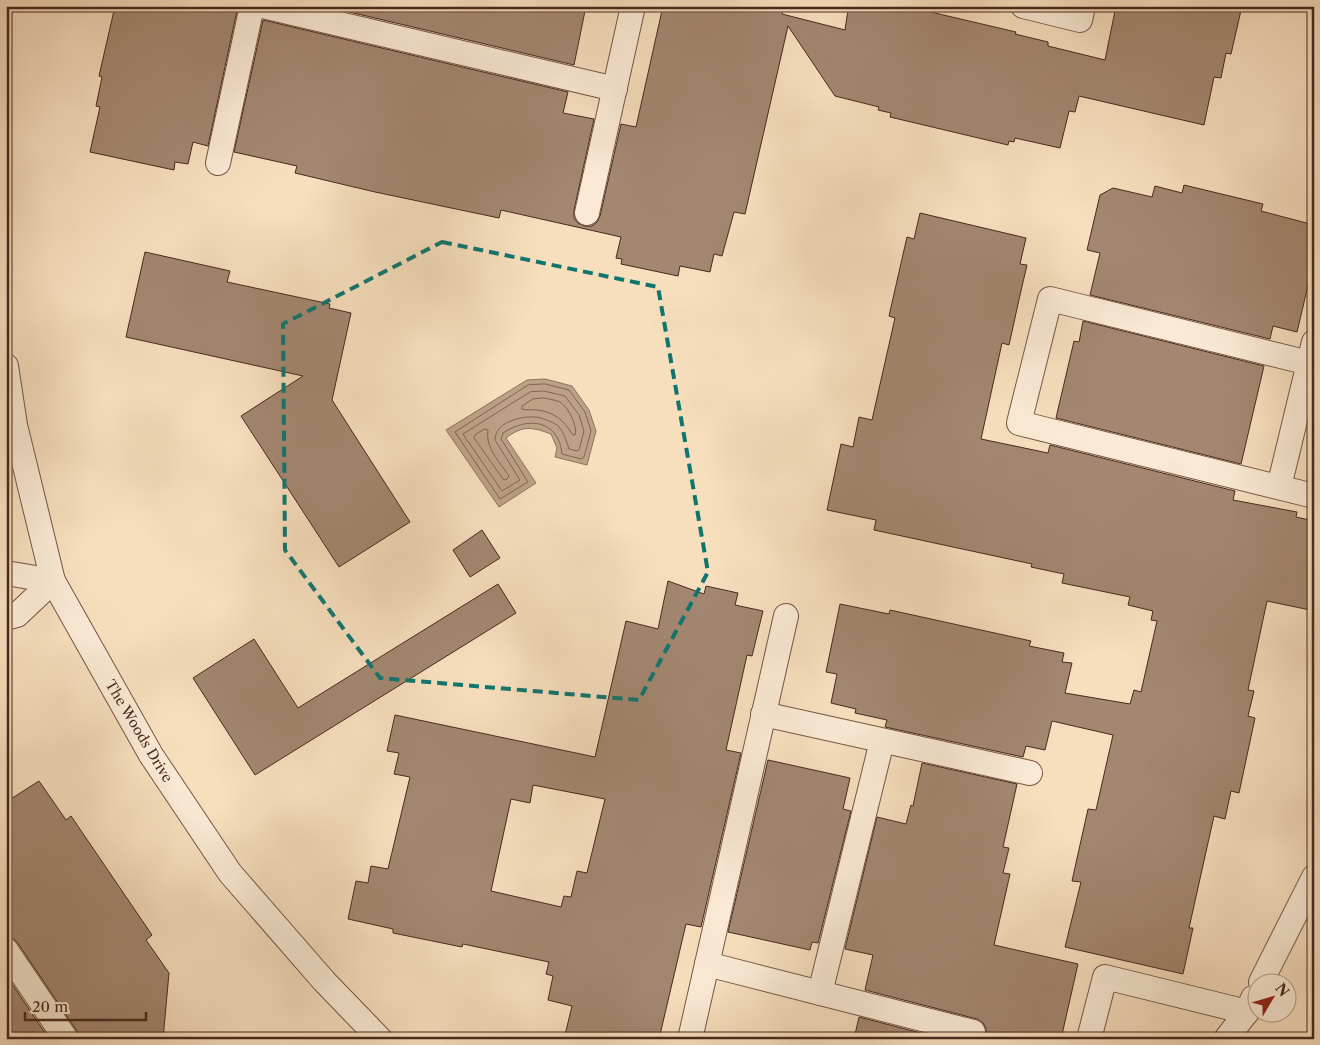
<svg xmlns="http://www.w3.org/2000/svg" width="1320" height="1045" font-family="'Libre Caslon Text',serif">
<style>
.water{fill:#bca187;stroke:#8e715d}
.lines{fill:none;stroke-linecap:round;stroke-linejoin:round}
.shore{stroke:#826452;stroke-width:1}
.building{fill:#a38771;stroke:#49281d;fill-rule:evenodd}
.lane-casing{stroke:#745645;stroke-width:26}
.lane{stroke:#faead5;stroke-width:24}
.marked{fill:none;stroke:#0f766e;stroke-width:4;stroke-dasharray:10 6;stroke-linejoin:round}
.labels{text-anchor:middle;stroke-width:5;stroke-linejoin:round;paint-order:stroke}
.street-label{font-size:14px;fill:#49281d;stroke:#faead5}
</style>
<rect width="100%" height="100%" fill="#f7dfbe"/>
<filter id="stains"><feTurbulence type="fractalNoise" baseFrequency=".004" numOctaves="4"/><feColorMatrix values="0 0 0 0 .2 0 0 0 0 .09 0 0 0 0 .02 0 0 0 .5 -.17"/></filter>
<radialGradient id="worn" r=".72"><stop offset=".6" stop-color="#630" stop-opacity="0"/><stop offset="1" stop-color="#630" stop-opacity=".3"/></radialGradient>
<path class="water" d="M 545,379 L 572,386 L 589,410 L 596,431 L 587,465 L 555,457 L 557,448 L 551,434 C 532,427 523,425 506,438 L 536,483 L 499,507 L 446,430 L 527,380 Z"/>
<g class="lines">
<g class="shore">
<path d="M 545,384 L 569,390 L 585,412 L 591,431 L 584,457 L 581,459 L 562,454 C 559,420 528,416 503,433 L 501,439 L 528,482 L 500,499 L 455,432 L 528,385 Z"/>
<path d="M 544,391 L 565,396 L 579,415 L 584,431 L 579,450 L 577,451 L 569,449 C 567,442 563,430 557,425 C 552,422 541,417 535,417 C 521,416 495,422 495,440 L 520,480 L 502,491 L 463,434 L 530,392 Z"/>
<path d="M 544,398 C 548,399 556,400 560,402 C 568,407 578,426 575,435 L 572,434 C 564,420 554,412 537,410 C 532,409 527,411 522,409 L 522,406 L 533,399 Z"/>
<path d="M 485,429 L 488,430 C 485,448 500,462 509,476 L 506,480 L 503,479 L 474,438 L 475,435 Z"/>
</g>
</g>
<g class="building">
<path d="M 115,6 L 238,6 L 208,146 L 193,142 L 188,164 L 175,162 L 174,170 L 90,152 L 100,107 L 96,106 L 102,77 L 99,76 Z"/>
<path d="M 324,6 L 586,6 L 574,65 Z"/>
<path d="M 663,6 L 784,6 L 782,14 L 845,30 L 848,10 L 857,12 L 858,6 L 905,6 L 1016,32 L 1015,34 L 1048,42 L 1048,46 L 1105,60 L 1116,6 L 1242,6 L 1231,54 L 1226,53 L 1221,78 L 1214,77 L 1204,125 L 1079,96 L 1075,112 L 1069,111 L 1060,148 L 1015,138 L 1014,142 L 1009,141 L 1008,145 L 890,117 L 891,113 L 878,110 L 879,107 L 835,96 L 788,26 L 745,214 L 734,212 L 722,256 L 714,254 L 710,272 L 680,266 L 678,276 L 621,264 L 622,259 L 616,258 L 621,237 L 501,210 L 499,218 L 375,192 L 295,173 L 297,166 L 234,152 L 263,20 L 568,92 L 563,113 L 594,119 L 574,210 L 574,218 L 578,223 L 584,226 L 592,226 L 597,222 L 600,216 L 621,124 L 636,127 Z"/>
<path d="M 1184,185 L 1263,204 L 1261,211 L 1314,225 L 1314,260 L 1297,332 L 1273,326 L 1270,339 L 1090,295 L 1100,253 L 1087,250 L 1100,195 L 1113,188 L 1152,197 L 1155,186 L 1182,193 Z"/>
<path d="M 920,213 L 1026,238 L 1020,264 L 1027,265 L 1020,295 L 1009,345 L 1002,343 L 981,439 L 1048,453 L 1050,445 L 1235,491 L 1233,500 L 1297,512 L 1296,517 L 1314,521 L 1314,592 L 1310,610 L 1267,601 L 1248,690 L 1254,691 L 1248,716 L 1255,718 L 1239,793 L 1231,791 L 1225,819 L 1214,816 L 1189,928 L 1193,928 L 1183,974 L 1065,947 L 1081,882 L 1072,881 L 1088,809 L 1096,810 L 1113,735 L 1052,721 L 1045,750 L 1026,746 L 1023,757 L 885,727 L 887,720 L 855,713 L 856,709 L 831,703 L 837,674 L 826,672 L 840,604 L 889,614 L 890,610 L 1031,641 L 1029,646 L 1064,653 L 1062,662 L 1072,663 L 1065,693 L 1130,704 L 1134,690 L 1141,692 L 1157,621 L 1151,620 L 1153,611 L 1128,605 L 1130,597 L 1062,583 L 1064,574 L 1031,567 L 1032,564 L 874,530 L 876,520 L 827,510 L 841,444 L 853,447 L 859,417 L 872,420 L 895,318 L 889,316 L 907,237 L 914,239 Z"/>
<path d="M 145,252 L 230,271 L 227,282 L 330,304 L 329,308 L 351,313 L 332,400 L 410,522 L 339,567 L 241,416 L 303,376 L 126,337 Z"/>
<path d="M 1083,321 L 1264,366 L 1241,464 L 1056,418 L 1074,341 L 1079,342 Z"/>
<path d="M 482,530 L 500,558 L 470,577 L 453,550 Z"/>
<path d="M 668,581 L 704,594 L 706,586 L 738,593 L 735,605 L 763,611 L 752,656 L 747,655 L 726,750 L 741,753 L 701,927 L 686,924 L 659,1039 L 564,1039 L 572,1006 L 548,1000 L 553,976 L 546,974 L 549,962 L 463,944 L 462,947 L 393,933 L 393,929 L 348,919 L 356,881 L 368,883 L 371,866 L 388,869 L 410,777 L 394,774 L 399,753 L 387,751 L 395,715 L 595,757 L 626,621 L 658,629 ZM 533,785 L 605,799 L 587,873 L 577,871 L 571,897 L 564,896 L 561,907 L 491,891 L 511,799 L 530,803 Z"/>
<path d="M 498,584 L 516,613 L 255,775 L 193,678 L 254,639 L 298,708 Z"/>
<path d="M 768,760 L 850,778 L 843,809 L 851,811 L 818,943 L 812,942 L 810,950 L 728,932 Z"/>
<path d="M 922,763 L 1017,784 L 1003,847 L 1009,848 L 1003,873 L 1010,874 L 994,945 L 1078,964 L 1061,1039 L 985,1039 L 986,1035 L 986,1028 L 983,1023 L 977,1019 L 865,990 L 873,955 L 845,949 L 877,817 L 906,824 L 911,805 L 913,806 Z"/>
<path d="M 39,781 L 66,820 L 71,816 L 152,935 L 146,940 L 169,973 L 163,1039 L 80,1039 L 77,1031 L 17,942 L 12,938 L 6,936 L 6,802 Z"/>
<path d="M 6,975 L 49,1039 L 6,1039 Z"/>
<path d="M 859,1017 L 944,1039 L 854,1039 Z"/>
</g>
<g class="lines">
<defs>
<g id="lane">
<path d="M 263,6 L 615,89"/>
<path d="M 1023,6 L 1080,20 L 1083,6"/>
<path d="M 218,163 L 252,6"/>
<path d="M 587,213 L 633,6"/>
<path d="M 1309,363 L 1050,299 L 1019,423 L 1314,496"/>
<path d="M 6,366 L 15,425 L 53,581 L 151,755 L 230,873 L 324,981 L 380,1039"/>
<path d="M 1279,487 L 1314,342"/>
<path d="M 6,573 L 53,581"/>
<path d="M 6,618 L 17,615 L 53,581"/>
<path d="M 763,714 L 1030,773"/>
<path d="M 6,950 L 66,1039"/>
<path d="M 707,964 L 973,1032"/>
<path d="M 1261,982 L 1314,877"/>
<path d="M 820,993 L 882,741"/>
<path d="M 690,1039 L 786,616"/>
<path d="M 1089,1039 L 1105,977 L 1247,1012"/>
<path d="M 1226,1039 L 1247,1012 L 1253,998"/>
</g>
</defs>
<use href="#lane" class="lane-casing"/>
<use href="#lane" class="lane"/>
</g>
<path class="marked" d="M 442,242 L 658,287 L 708,572 L 639,700 L 380,678 L 285,550 L 283,324 Z"/>
<g class="labels">
<g class="street-label">
<text transform="translate(139 731) rotate(59)" y="5">The Woods Drive</text>
</g>
</g>
<rect width="1320" height="1045" fill="none" stroke="#f7dfbe" stroke-width="25"/>
<rect x="8" y="8" width="1305" height="1030" fill="none" stroke="#49281d" stroke-width="2.5"/>
<rect x="12" y="12" width="1295" height="1020" fill="none" stroke="#49281d"/>
<g transform="translate(1272 998) rotate(52)"><circle r="24" fill="#faead5" stroke="#b39c8b"/>
<path d="M0-4L9 19L0 12L-9 19Z" fill="#8f2418"/>
<text y="-8" font-size="14" font-weight="bold" text-anchor="middle" fill="#49281d">N</text>
</g>
<path d="M25 1012v8h121v-8" fill="none" stroke="#49281d" stroke-width="2.5"/>
<text x="32" y="1012" font-size="15" fill="#49281d" stroke="#faead5" stroke-width="4" paint-order="stroke">20 m</text>
<rect width="100%" height="100%" filter="url(#stains)"/>
<rect width="100%" height="100%" fill="url(#worn)"/>
</svg>
